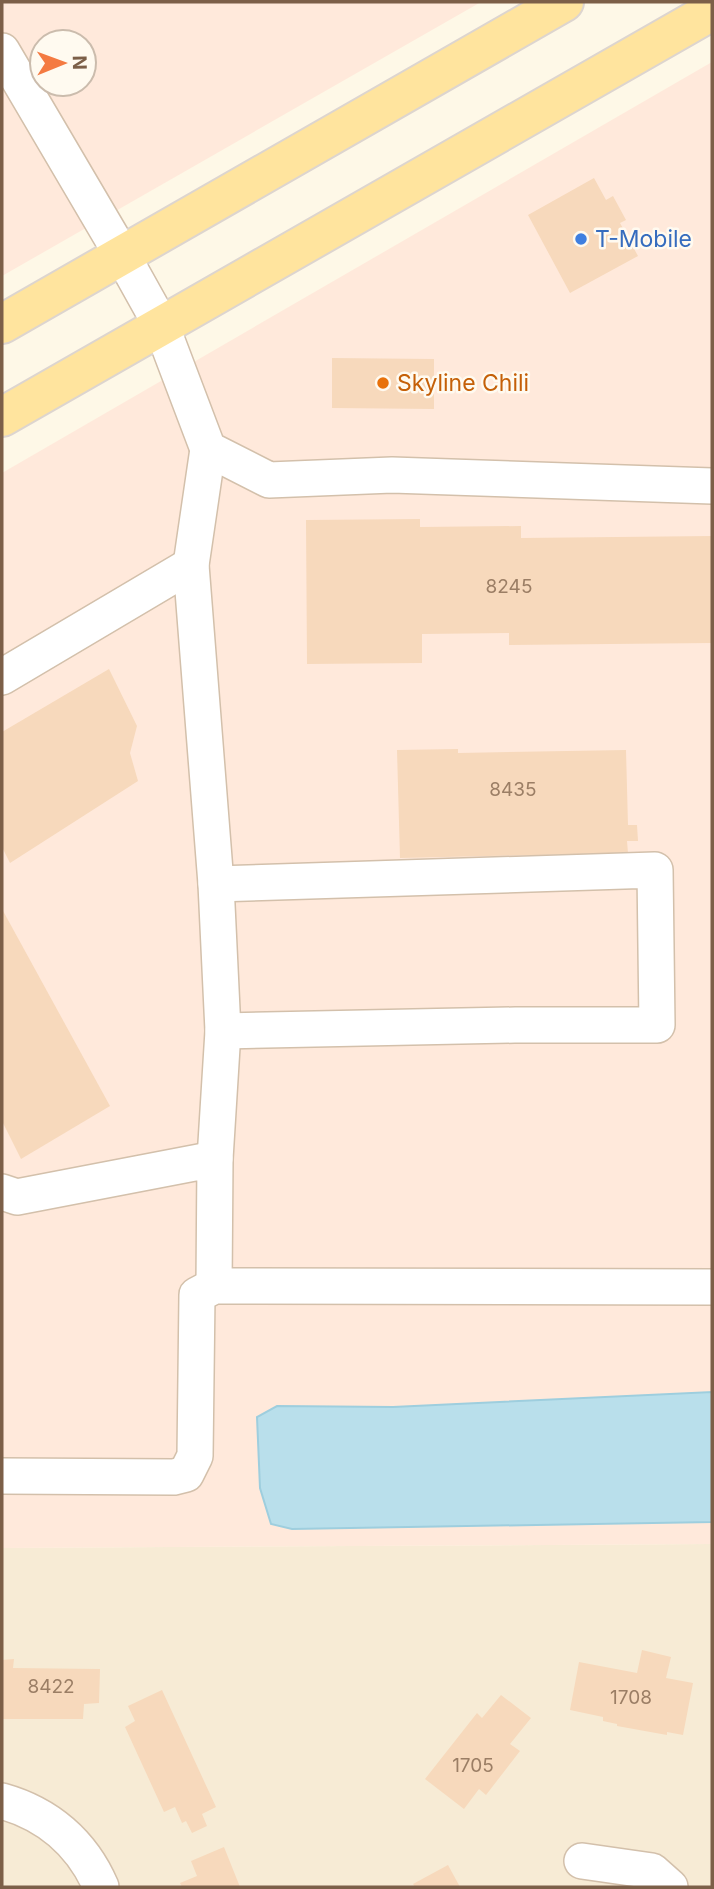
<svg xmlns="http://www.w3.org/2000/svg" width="714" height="1889" font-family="Inter,sans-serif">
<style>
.residential{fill:#f7ebd5}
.commercial{fill:#ffe9db;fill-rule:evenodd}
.water{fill:#b9dfeb;stroke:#9ecede;stroke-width:2}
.building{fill:#f7d9bc}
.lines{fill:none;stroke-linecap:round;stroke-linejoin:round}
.minor-casing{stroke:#d3c0ab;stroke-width:38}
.major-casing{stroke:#ddd5cf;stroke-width:42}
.minor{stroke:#fff;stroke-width:35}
.major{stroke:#ffe49e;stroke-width:38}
.shop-dot{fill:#3f7fe0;stroke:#fffaf0;stroke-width:2.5}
.food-dot{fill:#e8710a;stroke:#fffaf0;stroke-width:2.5}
.labels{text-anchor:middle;stroke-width:5;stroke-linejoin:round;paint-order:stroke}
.number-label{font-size:19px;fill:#9b7e65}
.shop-label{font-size:23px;fill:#366cbe;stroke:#fffaf0;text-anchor:start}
.food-label{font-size:23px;fill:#c56008;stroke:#fffaf0;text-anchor:start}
</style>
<rect width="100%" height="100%" fill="#fef8e7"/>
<path class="residential" d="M 712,1544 L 712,1887 L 2,1887 L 2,1548 Z"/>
<g class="commercial">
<path d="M 2,2 L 481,2 L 2,276 ZM 42,42 L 84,42 L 84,84 L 42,84 Z"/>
<path d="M 712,62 L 712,1544 L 2,1548 L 2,473 Z"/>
</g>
<path class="water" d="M 712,1392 L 712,1522 L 292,1529 L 271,1524 L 260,1488 L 257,1417 L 277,1406 L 393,1407 Z"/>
<g class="building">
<path d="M 594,178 L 606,200 L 613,196 L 626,220 L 620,223 L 638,256 L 570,293 L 528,215 Z"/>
<path d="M 332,358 L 434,359 L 434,409 L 332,408 Z"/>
<path d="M 420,519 L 420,527 L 521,526 L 521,538 L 712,536 L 712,643 L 509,645 L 509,633 L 422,634 L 422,663 L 307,664 L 306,520 Z"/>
<path d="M 109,669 L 137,726 L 130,753 L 138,781 L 10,863 L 2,847 L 2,732 Z"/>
<path d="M 458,749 L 458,753 L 626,750 L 628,825 L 637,825 L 638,841 L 627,841 L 628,853 L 400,858 L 397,750 Z"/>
<path d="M 2,909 L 110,1106 L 21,1159 L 2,1121 Z"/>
<path d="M 642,1650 L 671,1657 L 666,1678 L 693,1683 L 683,1735 L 667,1732 L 667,1735 L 617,1726 L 617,1724 L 603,1721 L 603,1717 L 570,1710 L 579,1662 L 637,1673 Z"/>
<path d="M 14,1659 L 13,1668 L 100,1669 L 99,1703 L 84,1704 L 83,1719 L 2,1719 L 2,1660 Z"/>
<path d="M 162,1690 L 216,1807 L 202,1814 L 207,1826 L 192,1833 L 186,1821 L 182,1823 L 175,1807 L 164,1812 L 125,1727 L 135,1721 L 128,1706 Z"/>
<path d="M 501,1695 L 531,1718 L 510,1744 L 520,1751 L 486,1795 L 479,1789 L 464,1809 L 425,1779 L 477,1713 L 482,1718 Z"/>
<path d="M 224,1847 L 240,1887 L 182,1887 L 180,1883 L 197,1876 L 191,1861 Z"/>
<path d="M 448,1865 L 460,1887 L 415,1887 L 413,1884 Z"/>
</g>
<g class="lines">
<defs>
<g id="minor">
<path d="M 2,51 L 122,255 L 161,325 L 208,449 L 269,480 L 392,475 L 712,486"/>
<path d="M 208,449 L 191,565 L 216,884 L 223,1031 L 215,1159"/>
<path d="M 2,677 L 191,565"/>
<path d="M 216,884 L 655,870 L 657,1025 L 515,1025 L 223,1031"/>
<path d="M 2,1192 L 17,1197 L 215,1159 L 214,1286"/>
<path d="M 2,1476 L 174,1477 L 186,1474 L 195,1456 L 197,1295 L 214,1286 L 712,1287"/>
<path d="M 2,1801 C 48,1814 82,1843 101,1887"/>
<path d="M 582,1861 L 652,1871 L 670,1887"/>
</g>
<g id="major">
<path d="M 2,324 L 564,2"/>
<path d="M 2,417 L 712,11"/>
</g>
</defs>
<use href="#minor" class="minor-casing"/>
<use href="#major" class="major-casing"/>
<use href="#minor" class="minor"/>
<use href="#major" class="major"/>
</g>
<circle class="shop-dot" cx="581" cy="239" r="7"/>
<circle class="food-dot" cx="383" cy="383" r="7"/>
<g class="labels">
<g class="number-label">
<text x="509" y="593">8245</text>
<text x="513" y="796">8435</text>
<text x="51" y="1693">8422</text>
<text x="631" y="1704">1708</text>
<text x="473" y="1772">1705</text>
</g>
<g class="shop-label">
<text x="595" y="247">T-Mobile</text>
</g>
<g class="food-label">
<text x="397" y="391">Skyline Chili</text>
</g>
</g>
<rect width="714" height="1889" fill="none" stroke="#7c5f48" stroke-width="7"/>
<g transform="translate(63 63) rotate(89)"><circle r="33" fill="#fffaf0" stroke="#cbbcad" stroke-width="2"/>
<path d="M0-5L12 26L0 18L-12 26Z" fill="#f47a41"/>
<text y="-10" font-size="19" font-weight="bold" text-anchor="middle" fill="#7c5f48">N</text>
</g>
</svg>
